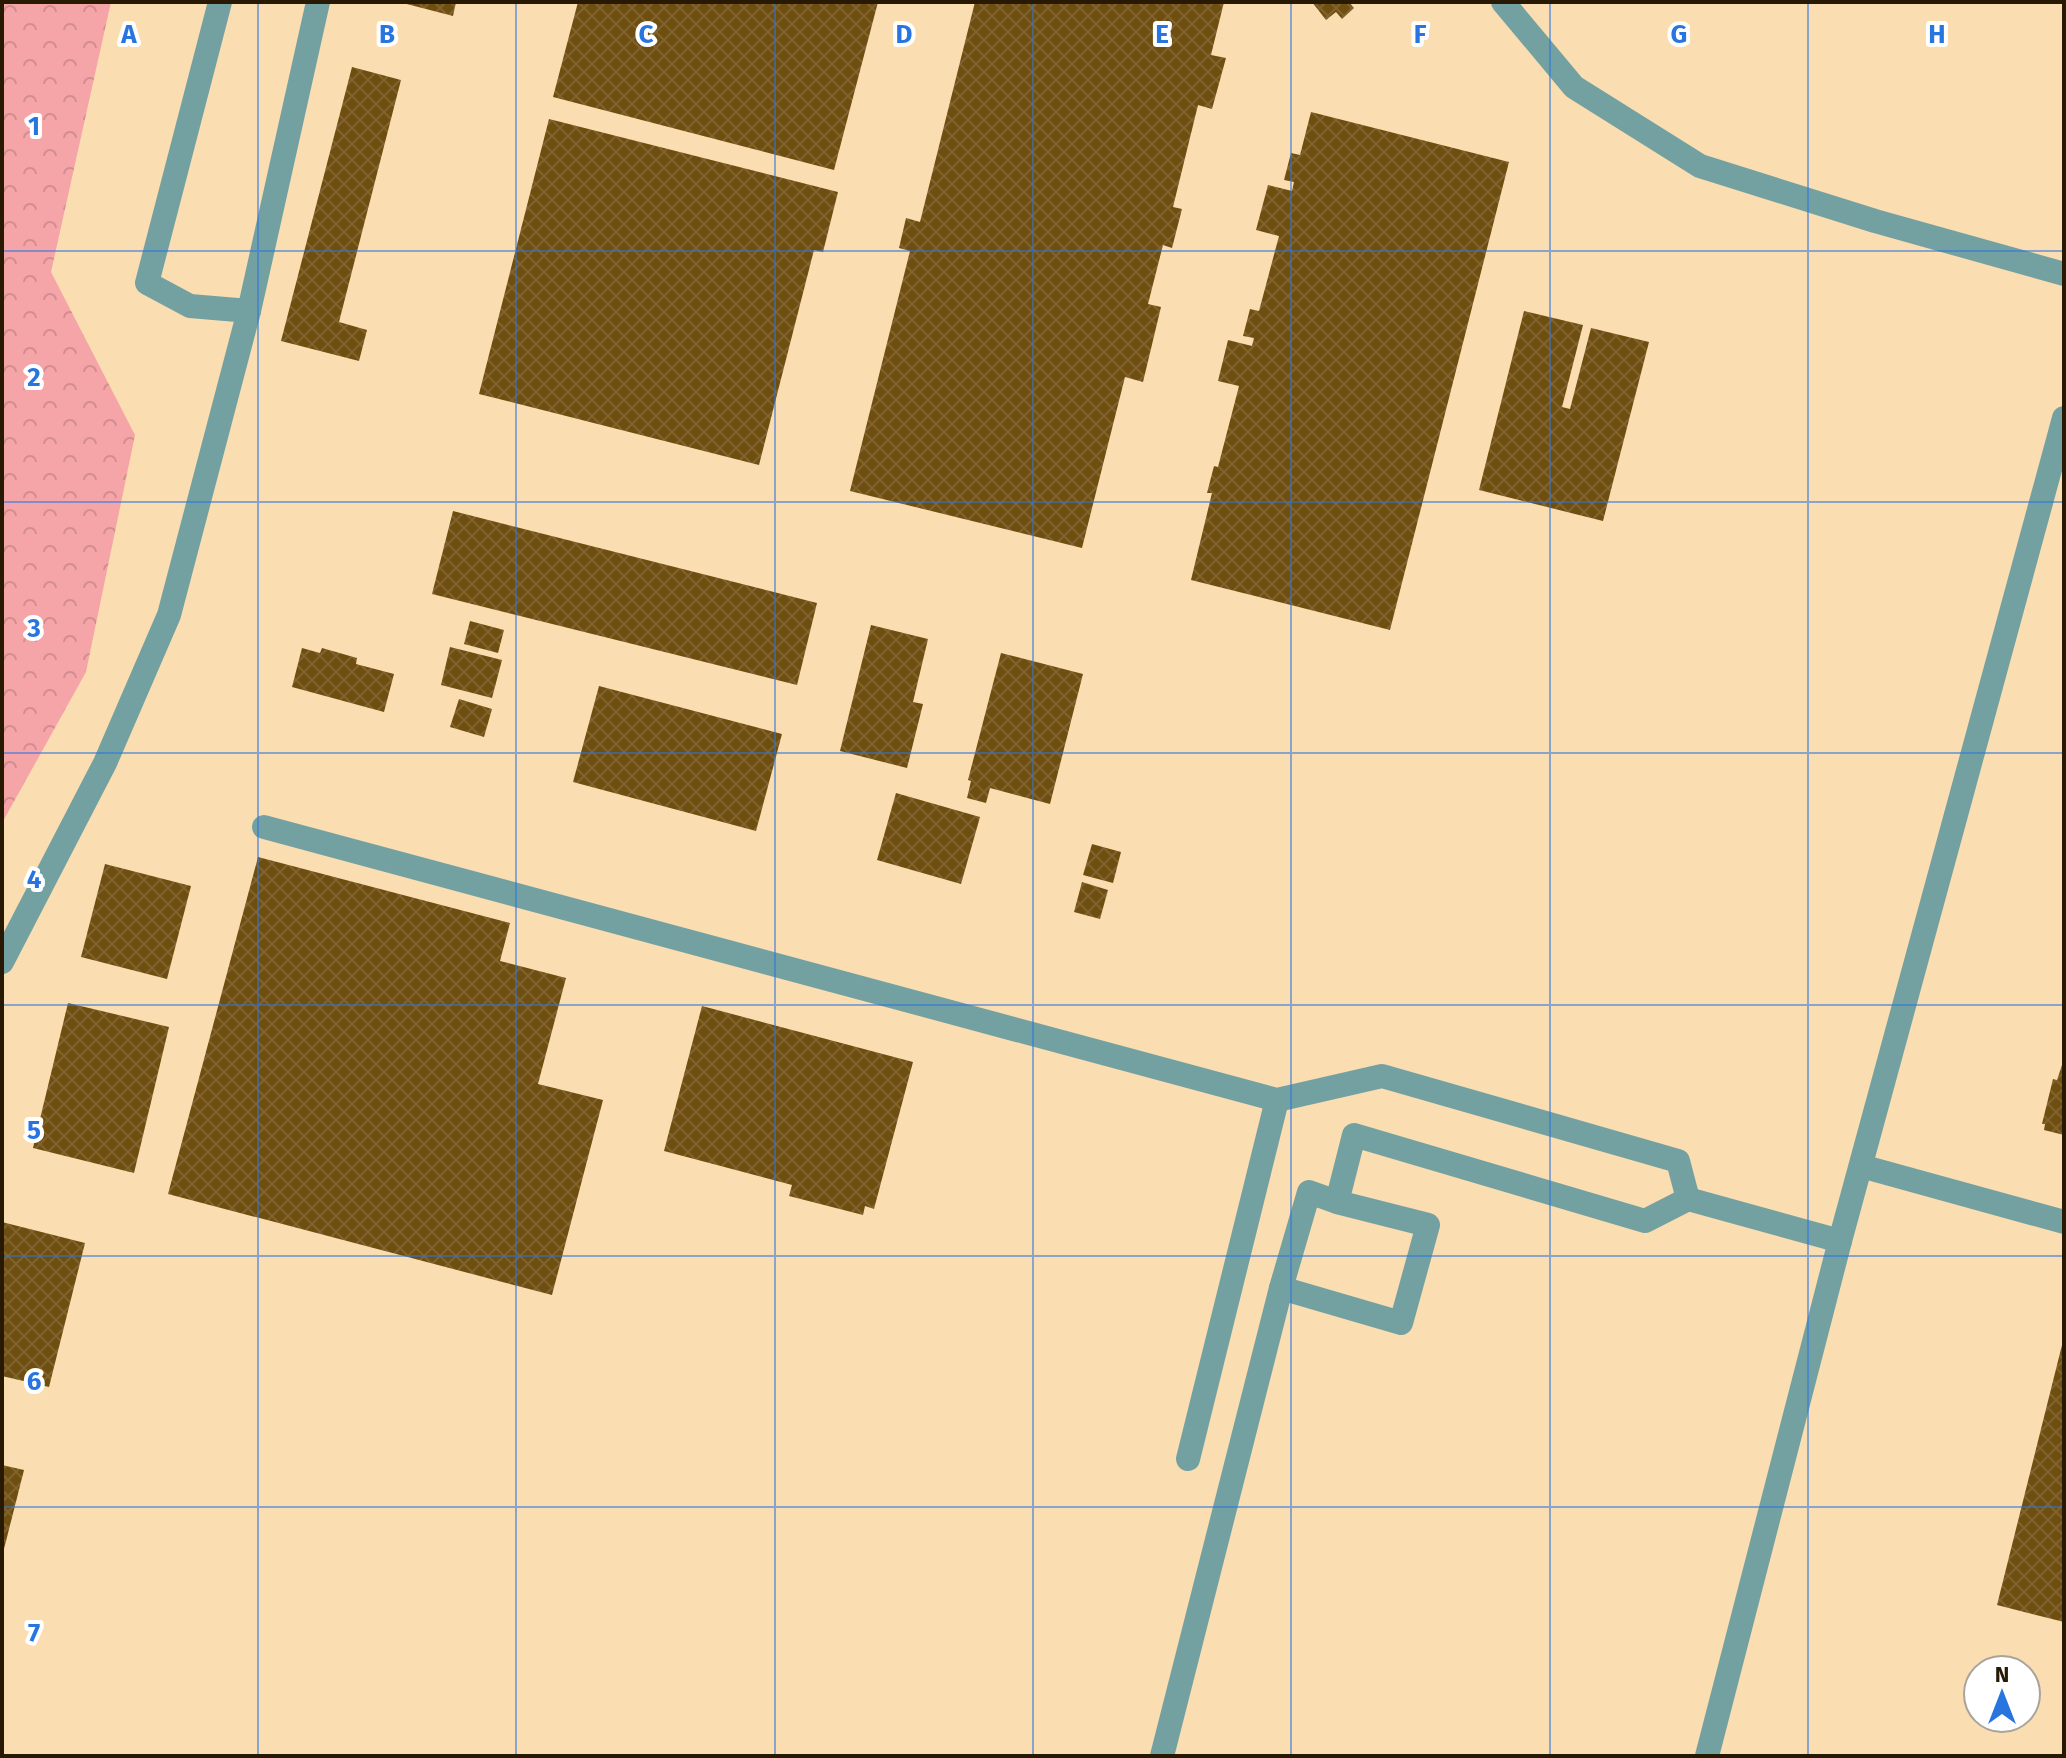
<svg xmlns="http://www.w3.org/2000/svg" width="2066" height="1758" font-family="'Fira Sans',sans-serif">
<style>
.park{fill:url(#park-crowns)}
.building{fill:url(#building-cross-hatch)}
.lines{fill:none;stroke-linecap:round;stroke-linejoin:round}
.minor{stroke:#73a1a2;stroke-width:24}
.grid{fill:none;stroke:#2975e0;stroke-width:2;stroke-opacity:0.55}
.grid-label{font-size:26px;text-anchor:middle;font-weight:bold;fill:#2975e0;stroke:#fff;stroke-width:8;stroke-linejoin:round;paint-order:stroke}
</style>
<defs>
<pattern id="park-crowns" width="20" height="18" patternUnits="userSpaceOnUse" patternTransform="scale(2)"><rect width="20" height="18" fill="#f5a5a7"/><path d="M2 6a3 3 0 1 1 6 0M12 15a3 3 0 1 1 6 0" fill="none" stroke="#d28d8e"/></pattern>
<pattern id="building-cross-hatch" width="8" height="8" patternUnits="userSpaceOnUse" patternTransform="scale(2)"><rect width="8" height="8" fill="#6f4e0f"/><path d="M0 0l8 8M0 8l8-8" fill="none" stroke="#7f6430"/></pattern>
</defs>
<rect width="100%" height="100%" fill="#faddb1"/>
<path class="park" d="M 2,2 L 111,2 L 51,272 L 135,435 L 86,672 L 2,823 Z"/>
<g class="building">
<path d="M 399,2 L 456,2 L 453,16 Z"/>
<path d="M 578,2 L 878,2 L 834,170 L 553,97 Z"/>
<path d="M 975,2 L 1224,2 L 1211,55 L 1226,58 L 1212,109 L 1198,105 L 1173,207 L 1182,209 L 1172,248 L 1163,245 L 1148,304 L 1161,307 L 1143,382 L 1125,377 L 1082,548 L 850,491 L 910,251 L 899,248 L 906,218 L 920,222 Z"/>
<path d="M 1312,2 L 1349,2 L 1354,8 L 1342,19 L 1336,12 L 1326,20 Z"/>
<path d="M 352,67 L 401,80 L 339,322 L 367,330 L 359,361 L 281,341 Z"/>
<path d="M 1311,112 L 1509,162 L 1390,630 L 1191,580 L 1212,493 L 1207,493 L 1214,466 L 1218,467 L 1239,386 L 1218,381 L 1228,340 L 1252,346 L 1254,338 L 1243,336 L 1250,309 L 1259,311 L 1279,236 L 1256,230 L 1268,185 L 1292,191 L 1294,182 L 1284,180 L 1291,153 L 1300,155 Z"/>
<path d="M 549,119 L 838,192 L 823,252 L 814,250 L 759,465 L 479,394 Z"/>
<path d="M 1524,311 L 1583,325 L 1562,407 L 1570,409 L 1591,328 L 1649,342 L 1603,521 L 1479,490 Z"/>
<path d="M 453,511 L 817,603 L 797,685 L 432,594 Z"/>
<path d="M 470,621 L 504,630 L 498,653 L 464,644 Z"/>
<path d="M 871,625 L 928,639 L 913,702 L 923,704 L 907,768 L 840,751 Z"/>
<path d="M 450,647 L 502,660 L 492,698 L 441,685 Z"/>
<path d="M 302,648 L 320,653 L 322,648 L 357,658 L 356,664 L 394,674 L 384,712 L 292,687 Z"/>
<path d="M 1001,653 L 1083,674 L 1050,804 L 990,788 L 986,803 L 967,798 L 971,781 L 968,780 Z"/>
<path d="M 599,686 L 782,734 L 756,831 L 573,782 Z"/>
<path d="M 459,699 L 492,709 L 484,737 L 450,727 Z"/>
<path d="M 896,793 L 980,817 L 961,884 L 877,860 Z"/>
<path d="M 1092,844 L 1121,852 L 1113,883 L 1083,875 Z"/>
<path d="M 258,857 L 510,923 L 500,961 L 566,978 L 538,1084 L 603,1100 L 552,1295 L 168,1194 Z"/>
<path d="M 105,864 L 191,886 L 167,979 L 81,957 Z"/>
<path d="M 1082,882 L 1108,890 L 1100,919 L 1074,912 Z"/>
<path d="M 68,1003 L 169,1027 L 134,1173 L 33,1148 Z"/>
<path d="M 702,1006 L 913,1062 L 874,1209 L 865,1206 L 863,1215 L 789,1196 L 792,1185 L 664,1151 Z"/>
<path d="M 2064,1059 L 2064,1135 L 2044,1130 L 2045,1124 L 2042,1124 L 2053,1079 L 2057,1080 Z"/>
<path d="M 2,1222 L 85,1243 L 49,1387 L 2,1376 Z"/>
<path d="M 2063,1341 L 2064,1341 L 2064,1622 L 1997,1605 Z"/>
<path d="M 2,1465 L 24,1470 L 3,1553 L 2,1553 Z"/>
</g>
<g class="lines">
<g class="minor">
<path d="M 220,2 L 147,283 L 190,306 L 249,311"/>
<path d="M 1503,2 L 1574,87 L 1700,166 L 1875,221 L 2064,274"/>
<path d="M 264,827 L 1277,1100 L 1382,1076 L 1678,1161 L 1688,1199 L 1840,1241"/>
<path d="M 2,962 L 105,763 L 169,615 L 249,311 L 318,2"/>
<path d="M 1861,1166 L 2064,1222"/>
<path d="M 1337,1202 L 1309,1192 L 1281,1288 L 1401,1323 L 1428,1225 L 1337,1202 L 1354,1135 L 1645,1221 L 1688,1199"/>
<path d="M 1188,1459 L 1277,1100"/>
<path d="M 1162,1756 L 1281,1288"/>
<path d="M 1707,1756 L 1840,1241 L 2064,418"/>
</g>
</g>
<path class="grid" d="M 258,2 L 258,1756M 516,2 L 516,1756M 775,2 L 775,1756M 1033,2 L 1033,1756M 1291,2 L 1291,1756M 1550,2 L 1550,1756M 1808,2 L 1808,1756M 2,251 L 2064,251M 2,502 L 2064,502M 2,753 L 2064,753M 2,1005 L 2064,1005M 2,1256 L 2064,1256M 2,1507 L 2064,1507"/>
<g class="grid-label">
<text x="129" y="43">A</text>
<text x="387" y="43">B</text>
<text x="646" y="43">C</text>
<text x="904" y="43">D</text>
<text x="1162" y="43">E</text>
<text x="1420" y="43">F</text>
<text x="1679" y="43">G</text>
<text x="1937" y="43">H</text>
<text x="34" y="135">1</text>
<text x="34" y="386">2</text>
<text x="34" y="637">3</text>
<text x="34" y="888">4</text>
<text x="34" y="1139">5</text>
<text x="34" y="1390">6</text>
<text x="34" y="1642">7</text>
</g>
<rect width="2066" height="1758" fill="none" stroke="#271902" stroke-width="8"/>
<g transform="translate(2002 1694)"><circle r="38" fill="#ffffff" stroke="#a9a39a" stroke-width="2"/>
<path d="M0-6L14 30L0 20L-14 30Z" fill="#2975e0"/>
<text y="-12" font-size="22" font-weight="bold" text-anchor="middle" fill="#271902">N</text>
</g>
</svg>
